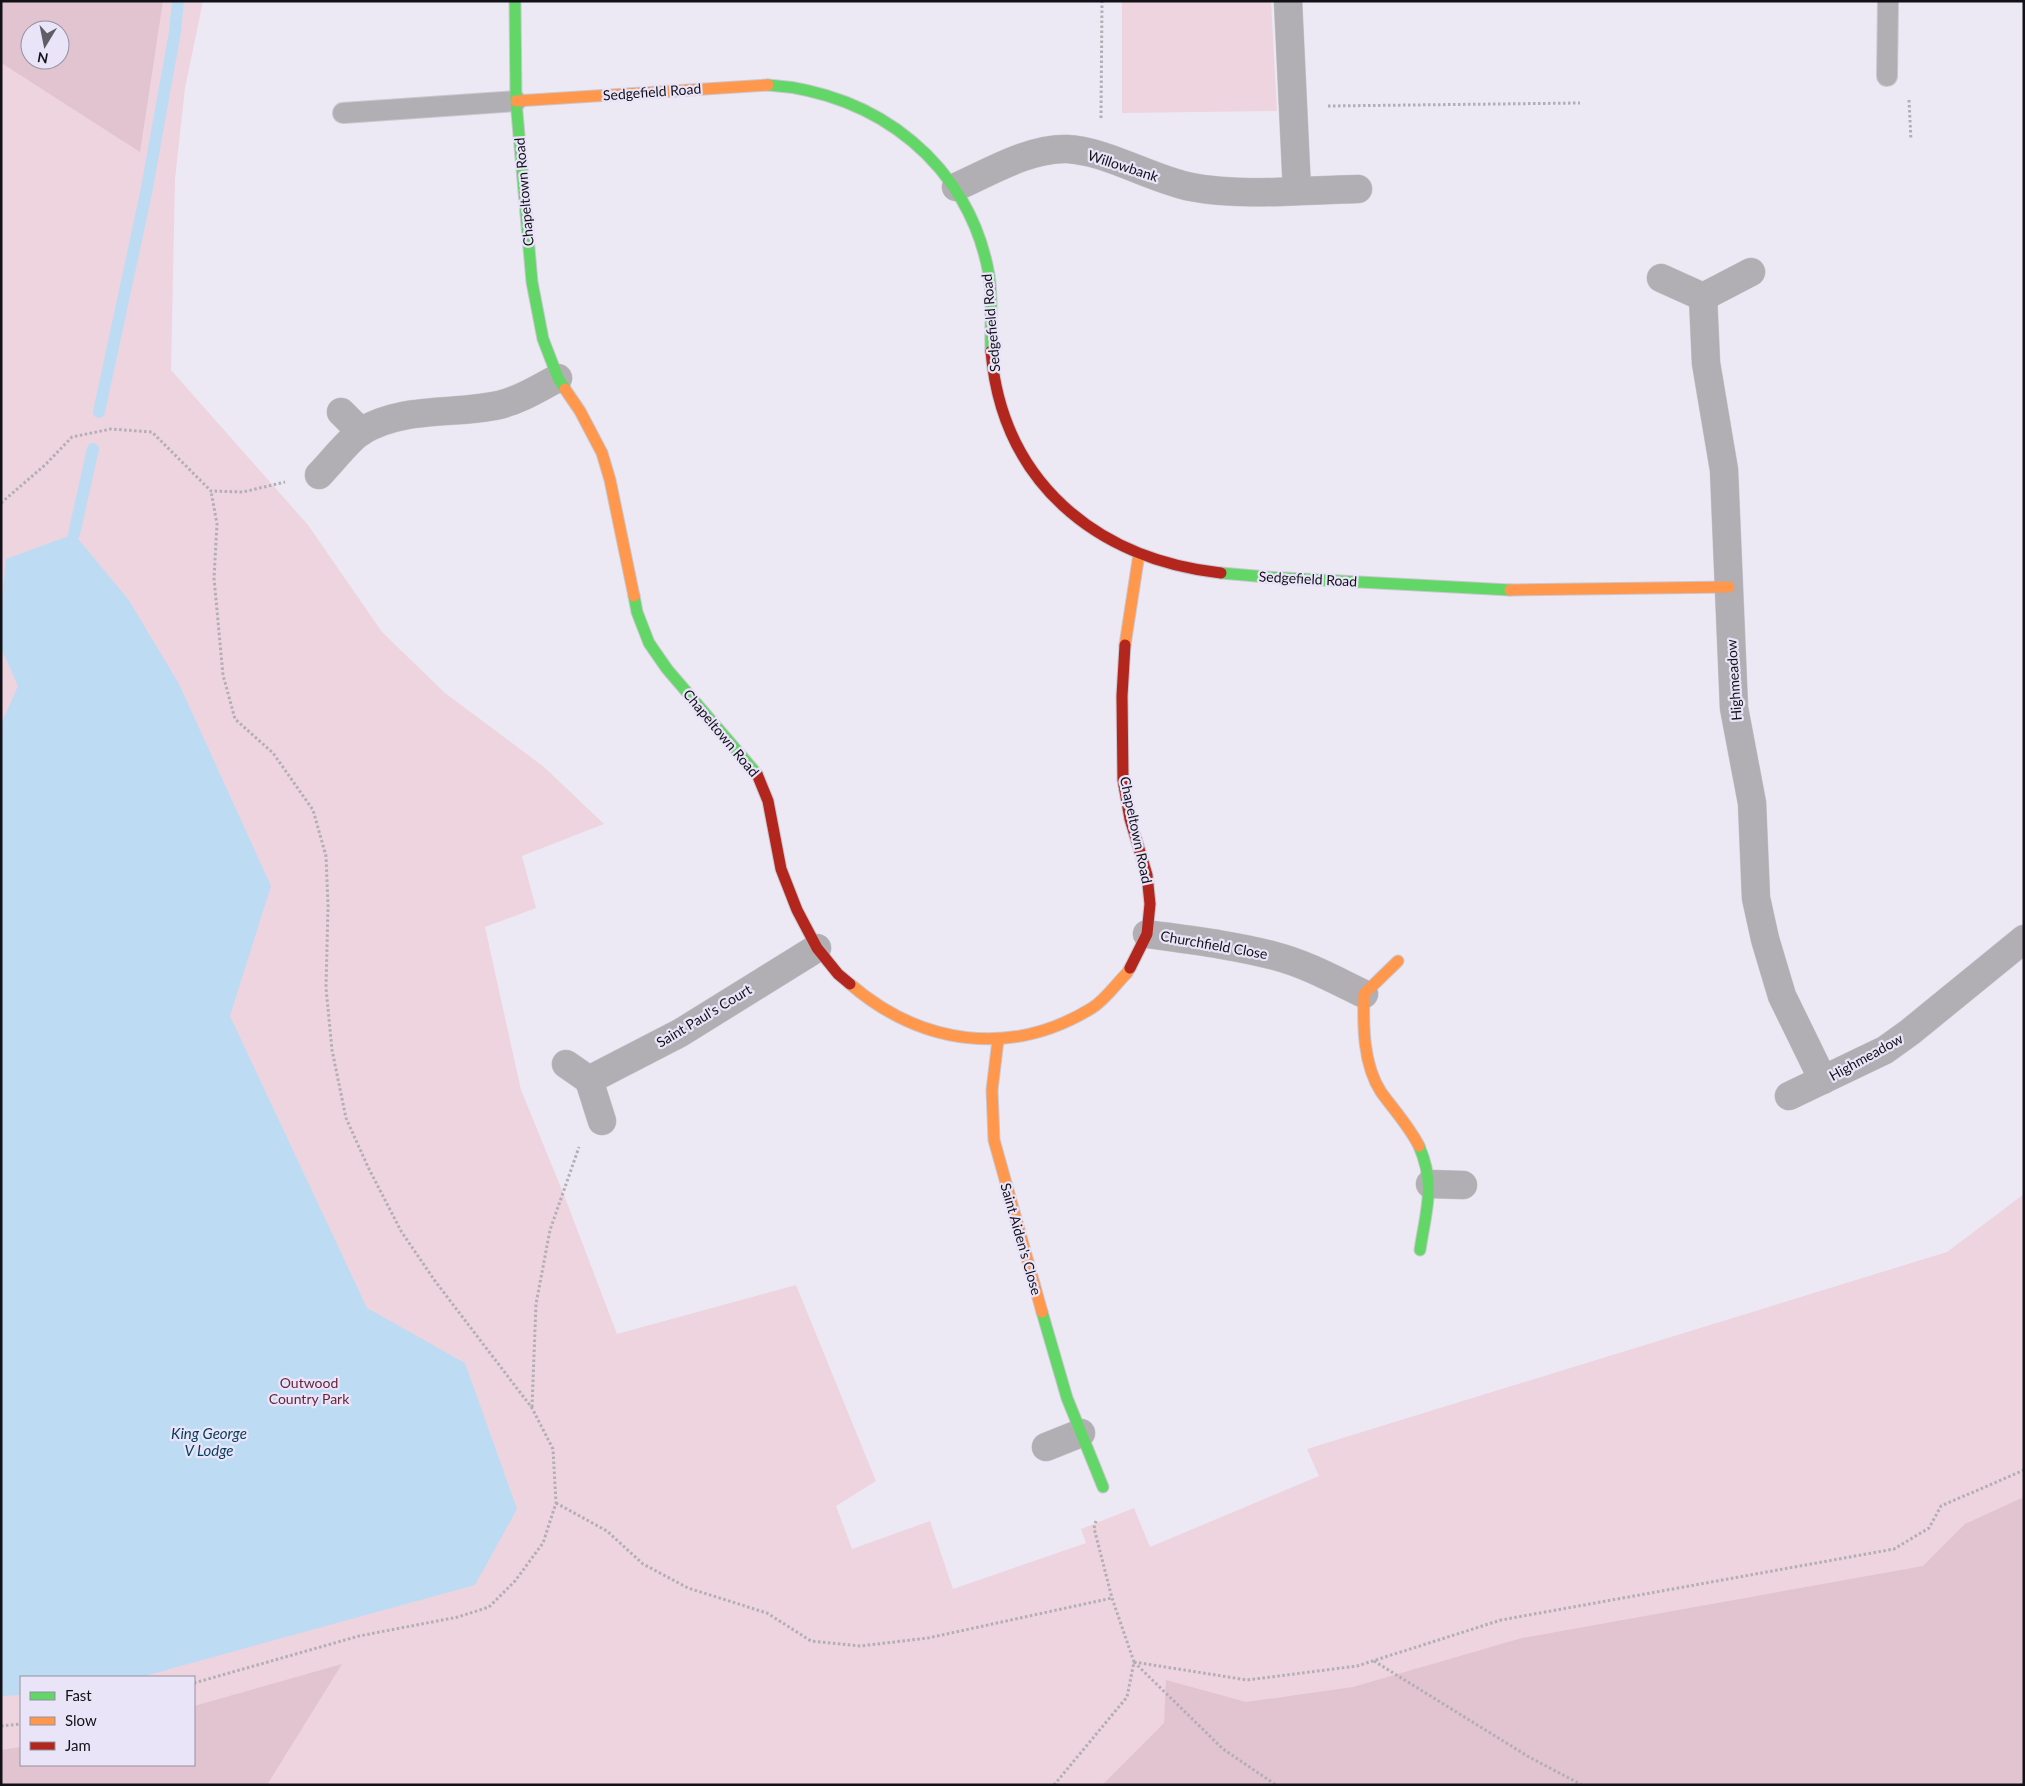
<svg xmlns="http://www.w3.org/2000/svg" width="2025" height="1786" font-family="Lato,sans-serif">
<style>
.green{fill:#edd4df;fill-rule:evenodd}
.forest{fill:#e2c4d0;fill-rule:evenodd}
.water{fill:#bddcf4}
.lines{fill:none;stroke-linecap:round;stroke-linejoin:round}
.stream{stroke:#bddcf4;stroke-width:12}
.lane-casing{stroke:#cac7d0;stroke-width:22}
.street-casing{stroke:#cac7d0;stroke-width:29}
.fast-casing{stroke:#cac7d0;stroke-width:13}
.slow-casing{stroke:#cac7d0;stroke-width:13}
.jam-casing{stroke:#cac7d0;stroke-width:13}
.path{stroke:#b2afb4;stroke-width:3;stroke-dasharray:2.5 2.5;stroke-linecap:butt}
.lane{stroke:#b1afb3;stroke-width:20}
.street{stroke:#b1afb3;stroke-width:28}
.fast{stroke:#63d668;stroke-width:11}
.slow{stroke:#ff974d;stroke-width:11}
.jam{stroke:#b3261e;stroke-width:11}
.labels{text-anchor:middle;stroke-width:4.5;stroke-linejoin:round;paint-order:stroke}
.street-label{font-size:14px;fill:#131118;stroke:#eae4f9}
.park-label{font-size:14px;fill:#65263b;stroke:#eae4f9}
.water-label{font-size:15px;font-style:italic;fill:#003e5a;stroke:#eae4f9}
</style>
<rect width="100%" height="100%" fill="#ece9f4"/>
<g class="green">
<path d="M 1,1 L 203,1 L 185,88 L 175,179 L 171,370 L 308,525 L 382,632 L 445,693 L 544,767 L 604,824 L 522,856 L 536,908 L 485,927 L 521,1090 L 564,1195 L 617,1334 L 796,1285 L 876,1481 L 836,1506 L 852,1549 L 930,1521 L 953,1589 L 1086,1543 L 1081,1529 L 1134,1508 L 1150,1547 L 1319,1476 L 1307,1449 L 1947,1252 L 2024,1194 L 2024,1785 L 1,1785 ZM 30,30 L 60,30 L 60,60 L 30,60 ZM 21,1677 L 194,1677 L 194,1765 L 21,1765 Z"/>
<path d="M 1122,1 L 1271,1 L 1277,111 L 1122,113 Z"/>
</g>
<g class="forest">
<path d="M 1,1 L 163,1 L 140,152 L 3,64 L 1,58 ZM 30,30 L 60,30 L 60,60 L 30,60 Z"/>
<path d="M 2024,1497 L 2024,1785 L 1102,1785 L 1164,1723 L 1166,1680 L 1246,1702 L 1353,1687 L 1522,1638 L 1923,1566 L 1965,1524 Z"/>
<path d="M 342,1664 L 267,1785 L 1,1785 L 1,1750 L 21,1747 L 21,1765 L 194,1765 L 194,1706 Z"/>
</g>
<path class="water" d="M 74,534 L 128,599 L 179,684 L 271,886 L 230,1016 L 367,1308 L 465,1363 L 517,1509 L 475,1585 L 141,1677 L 21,1677 L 21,1695 L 1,1696 L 1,731 L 2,722 L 18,686 L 1,648 L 1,607 L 6,559 Z"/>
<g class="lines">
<g class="stream">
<path d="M 99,412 L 146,193 L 175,32 L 178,1"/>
<path d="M 74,534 L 93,449"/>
</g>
<defs>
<g id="lane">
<path d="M 1887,76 L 1888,1"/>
<path d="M 343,113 L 516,101"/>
</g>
<g id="street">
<path d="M 1288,1 L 1297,191"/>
<path d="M 956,187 C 990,172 1029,148 1067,149 C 1107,151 1151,179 1191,187 C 1241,197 1305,190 1358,189"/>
<path d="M 1661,278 L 1703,297 L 1751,272"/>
<path d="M 1703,297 L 1706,363 L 1724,470 L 1734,708 L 1752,803 L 1756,898 L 1765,939 L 1782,996 L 1823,1080"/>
<path d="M 341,412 L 361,432"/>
<path d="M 319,475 C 330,464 350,438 362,431 C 403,406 454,415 499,405 C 520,400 539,388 558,378"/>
<path d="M 1147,934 C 1190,940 1233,945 1275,956 C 1306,964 1335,980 1364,994"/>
<path d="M 566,1064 L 589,1080 L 602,1121"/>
<path d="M 589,1080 L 680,1033 L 817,948"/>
<path d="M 1789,1096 L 1885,1050 L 1910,1032 L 2024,939"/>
<path d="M 1430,1184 L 1463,1185"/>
<path d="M 1046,1447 L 1081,1433"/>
</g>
<g id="fast">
<path d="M 515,1 L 516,101 L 532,282 L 543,339 L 558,378 L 565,389"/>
<path d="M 768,85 C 877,92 970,165 989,275 C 993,300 990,326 991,351"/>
<path d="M 1221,573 L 1267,577 L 1510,590"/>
<path d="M 634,596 L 637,612 L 649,643 L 667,669 L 757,774"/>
<path d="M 1419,1146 C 1436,1185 1426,1210 1420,1250"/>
<path d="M 1042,1312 L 1067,1398 L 1103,1487"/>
</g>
<g id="slow">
<path d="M 516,101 L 768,85"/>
<path d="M 565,389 L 580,411 L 602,453 L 610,480 L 634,596"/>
<path d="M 1510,590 L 1729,587"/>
<path d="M 1125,645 L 1139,554"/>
<path d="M 1398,961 L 1364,994 C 1363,1026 1363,1064 1381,1092 C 1394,1110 1409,1126 1419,1146"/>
<path d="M 850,984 C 921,1045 1011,1058 1092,1008 C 1105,1000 1116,984 1127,973 L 1130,968"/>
<path d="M 998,1040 L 992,1090 L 994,1140 L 1042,1312"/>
</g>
<g id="jam">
<path d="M 991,351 C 1002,481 1095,559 1221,573"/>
<path d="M 1125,645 L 1122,696 L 1123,780 L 1130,819 L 1147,875 L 1150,904 L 1147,934 L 1130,968"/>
<path d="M 757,774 L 768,801 L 781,869 L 797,910 L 817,948 L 838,974 L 850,984"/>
</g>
</defs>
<use href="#lane" class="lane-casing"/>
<use href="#street" class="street-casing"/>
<use href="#fast" class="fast-casing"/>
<use href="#slow" class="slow-casing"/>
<use href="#jam" class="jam-casing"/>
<g class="path">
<path d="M 1909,100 L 1911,140"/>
<path d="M 1328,106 L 1580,103"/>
<path d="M 1101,118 L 1102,1"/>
<path d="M 1,503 L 45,465 L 72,437 L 111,429 L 152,432 L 211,491 L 243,492 L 285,482"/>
<path d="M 532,1407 L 536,1304 L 550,1230 L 579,1147"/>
<path d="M 556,1503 L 607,1531 L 643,1564 L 688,1588 L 767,1613 L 811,1641 L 860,1646 L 928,1638 L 1112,1598"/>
<path d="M 1374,1661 L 1529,1757 L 1582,1785"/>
<path d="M 1134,1662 L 1247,1680 L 1357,1666 L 1501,1620 L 1894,1549 L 1929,1528 L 1941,1506 L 2024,1470"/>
<path d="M 1134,1662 L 1223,1749 L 1276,1785"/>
<path d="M 194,1683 L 359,1636 L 458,1617 L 489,1607 L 515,1581 L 543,1543 L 556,1503 L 553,1449 L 532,1408 L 435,1281 L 401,1231 L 368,1167 L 346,1118 L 332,1050 L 326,988 L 328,906 L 326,856 L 313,810 L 273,753 L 235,719 L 223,675 L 214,578 L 217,524 L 211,491"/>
<path d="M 1,1726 L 21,1724"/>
<path d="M 1054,1785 L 1127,1697 L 1134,1662 L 1112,1598 L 1094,1528 L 1096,1521"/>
<path d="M 2020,1785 L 2024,1783"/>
</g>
<use href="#lane" class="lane"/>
<use href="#street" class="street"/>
<use href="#fast" class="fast"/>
<use href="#slow" class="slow"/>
<use href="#jam" class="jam"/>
</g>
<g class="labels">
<g class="street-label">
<text transform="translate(652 92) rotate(-4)" y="5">Sedgefield Road</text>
<text transform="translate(1123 166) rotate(18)" y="5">Willowbank</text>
<text transform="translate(524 192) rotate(-95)" y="5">Chapeltown Road</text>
<text transform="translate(991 323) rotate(-95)" y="5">Sedgefield Road</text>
<text transform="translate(1308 579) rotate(3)" y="5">Sedgefield Road</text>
<text transform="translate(1734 680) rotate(-94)" y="5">Highmeadow</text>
<text transform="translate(721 733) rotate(50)" y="5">Chapeltown Road</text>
<text transform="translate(1136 830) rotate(78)" y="5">Chapeltown Road</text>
<text transform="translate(1214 945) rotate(10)" y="5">Churchfield Close</text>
<text transform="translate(704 1016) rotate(-31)" y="5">Saint Paul's Court</text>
<text transform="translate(1866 1057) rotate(-29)" y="5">Highmeadow</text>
<text transform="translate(1021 1239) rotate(74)" y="5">Saint Aiden's Close</text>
</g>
<g class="park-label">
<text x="309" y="1388">Outwood<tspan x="309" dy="16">Country Park</tspan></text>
</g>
<g class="water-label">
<text x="209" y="1439">King George<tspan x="209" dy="17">V Lodge</tspan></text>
</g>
</g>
<rect width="2025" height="1786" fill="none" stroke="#131118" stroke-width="5"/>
<rect x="20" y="1676" width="175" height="90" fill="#eae4f9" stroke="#94909f"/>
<rect x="30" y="1692" width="25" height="8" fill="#63d668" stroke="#94909f"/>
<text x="65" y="1701" font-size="15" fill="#131118">Fast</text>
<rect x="30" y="1717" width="25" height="8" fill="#ff974d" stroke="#94909f"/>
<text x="65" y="1726" font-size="15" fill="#131118">Slow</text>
<rect x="30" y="1742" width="25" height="8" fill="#b3261e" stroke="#94909f"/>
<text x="65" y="1751" font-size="15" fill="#131118">Jam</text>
<g transform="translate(45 45) rotate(190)"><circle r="24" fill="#eae4f9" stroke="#94909f"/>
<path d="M0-4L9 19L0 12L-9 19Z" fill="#5f5d65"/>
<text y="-8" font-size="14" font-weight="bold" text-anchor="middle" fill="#131118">N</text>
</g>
</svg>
